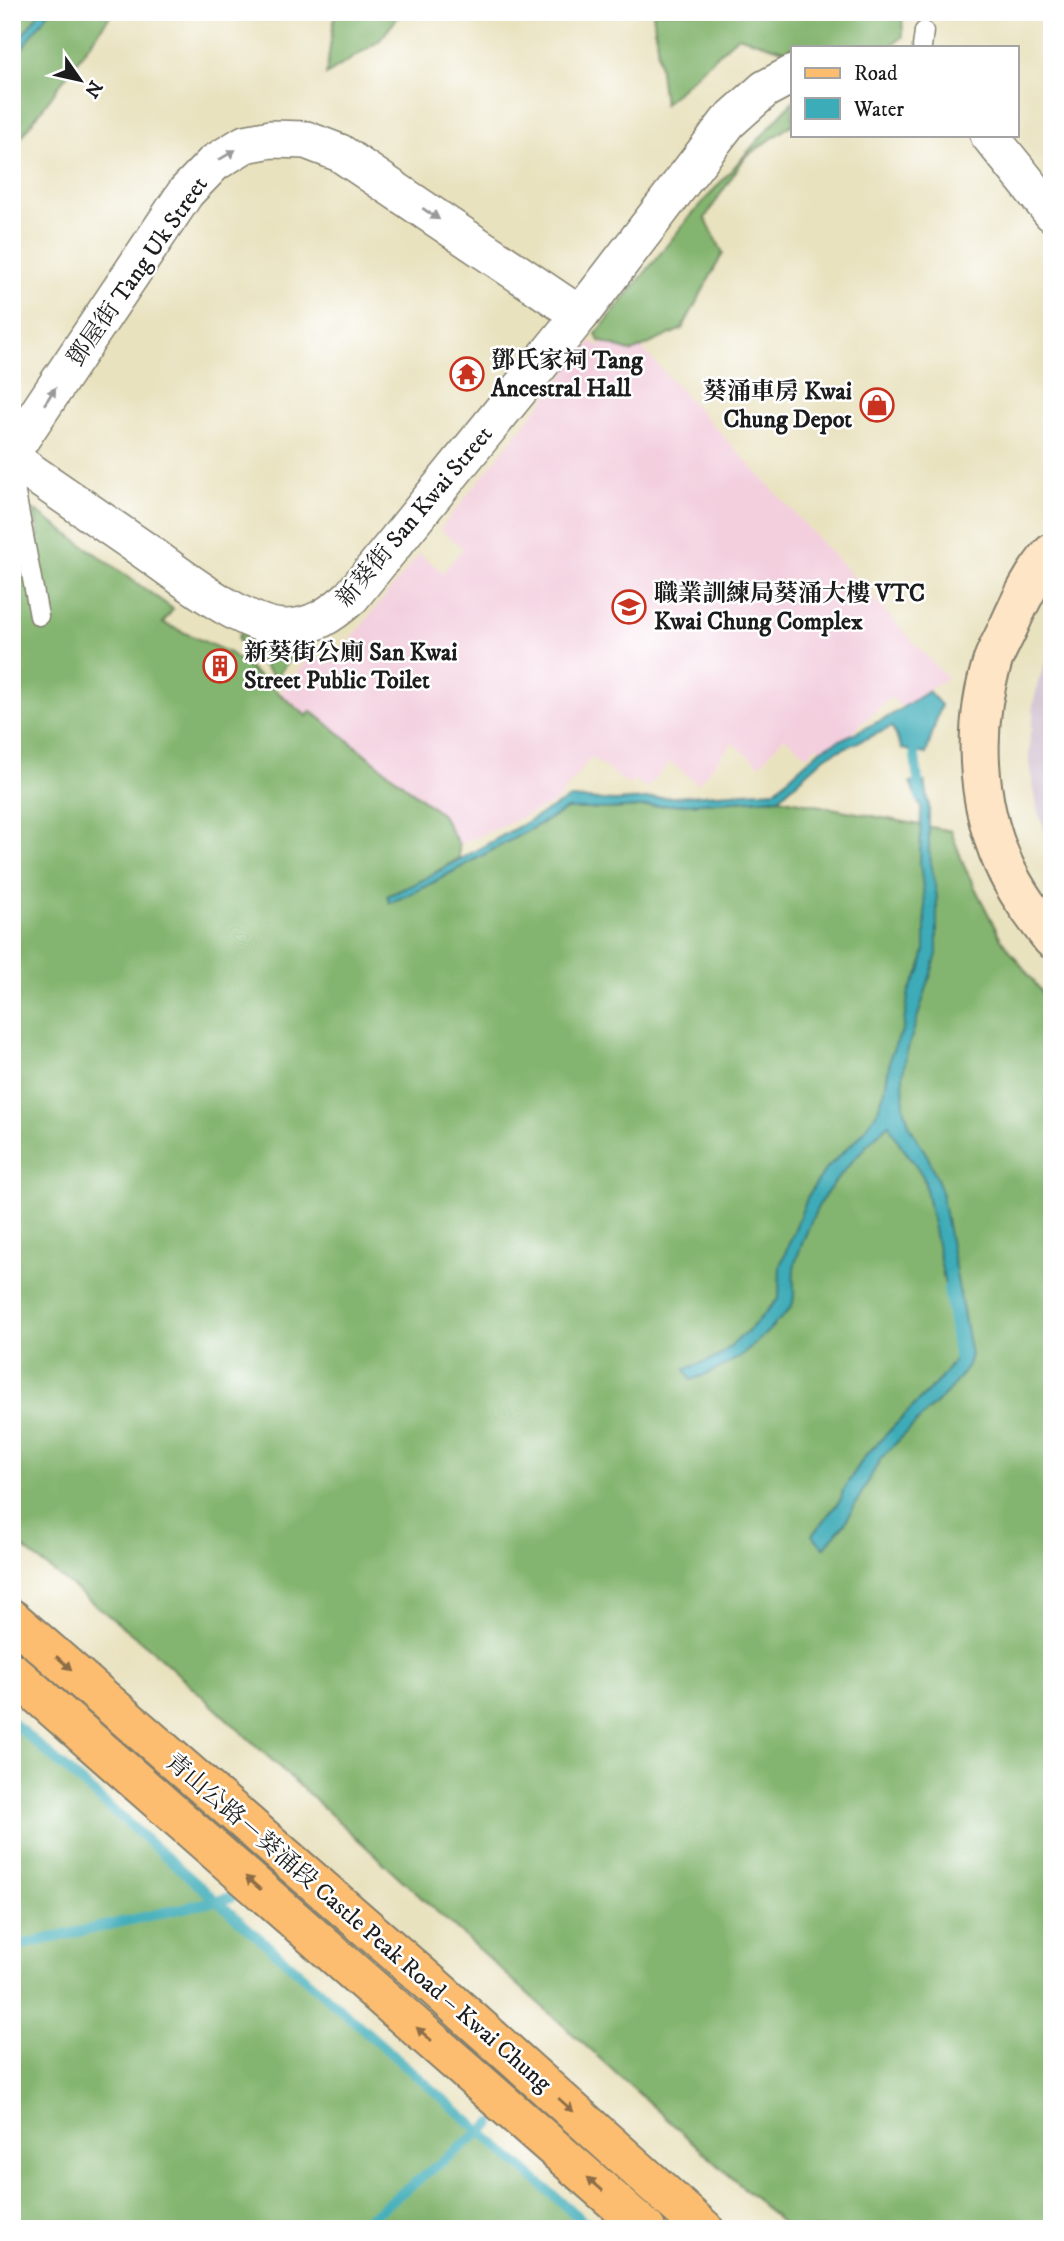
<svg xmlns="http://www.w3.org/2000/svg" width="1064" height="2241" font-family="'IM FELL DW Pica','Noto Serif TC',serif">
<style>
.built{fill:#f3cfde}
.industrial{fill:#cfbdce}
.forest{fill:#84b56f;stroke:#506846;stroke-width:2}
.water{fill:#3cacb8;stroke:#2c646a;stroke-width:2}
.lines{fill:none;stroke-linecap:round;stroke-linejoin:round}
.stream{stroke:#3cacb8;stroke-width:10}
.lane-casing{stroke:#827f6e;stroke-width:21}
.street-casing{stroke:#827f6e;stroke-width:40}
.secondary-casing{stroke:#827f6e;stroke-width:42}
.primary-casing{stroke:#827f6e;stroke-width:42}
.lane{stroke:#fff;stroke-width:18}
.street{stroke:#fff;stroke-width:37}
.secondary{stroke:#fee5c5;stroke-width:38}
.primary{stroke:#fcbd6f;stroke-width:38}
.oneway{fill:#999}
.oneway2{fill:#8c6c46}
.labels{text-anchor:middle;stroke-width:5;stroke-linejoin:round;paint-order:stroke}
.street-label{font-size:24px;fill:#1c1c1c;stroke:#fff}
.poi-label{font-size:24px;font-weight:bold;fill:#1c1c1c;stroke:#fff;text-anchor:start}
</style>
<rect width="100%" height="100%" fill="#fff"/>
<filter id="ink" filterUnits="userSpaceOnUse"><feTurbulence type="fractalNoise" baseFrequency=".0143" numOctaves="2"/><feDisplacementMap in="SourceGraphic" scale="14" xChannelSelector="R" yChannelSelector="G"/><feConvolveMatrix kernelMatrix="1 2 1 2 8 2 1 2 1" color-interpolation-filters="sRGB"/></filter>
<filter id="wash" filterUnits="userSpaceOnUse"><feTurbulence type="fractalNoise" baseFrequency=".00686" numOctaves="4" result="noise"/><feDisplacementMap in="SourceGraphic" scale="28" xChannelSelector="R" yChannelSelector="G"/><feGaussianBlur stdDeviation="1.57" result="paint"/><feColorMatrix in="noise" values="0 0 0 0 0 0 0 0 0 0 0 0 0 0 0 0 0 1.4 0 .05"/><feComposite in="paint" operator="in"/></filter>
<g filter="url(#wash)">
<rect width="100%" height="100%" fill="#e9e2bf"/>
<path class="built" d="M 612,316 L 947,678 L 902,707 L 891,697 L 850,734 L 821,749 L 816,746 L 808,756 L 784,737 L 760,765 L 732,743 L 698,784 L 670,762 L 647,789 L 634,779 L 629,785 L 591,757 L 556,802 L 459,845 L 442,815 L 311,711 L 307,716 L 279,695 L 312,653 L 330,665 L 419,554 L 443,572 L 463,548 L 440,529 L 591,341 L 600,347 L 604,342 Z"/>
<path class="industrial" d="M 1052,645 L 1052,850 L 1038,812 L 1029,761 L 1030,732 L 1033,729 L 1031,726 L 1034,713 L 1032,710 L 1038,682 Z"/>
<g class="forest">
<path d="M 12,12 L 113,12 L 12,150 Z"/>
<path d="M 335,12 L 402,12 L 379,41 L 326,75 Z"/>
<path d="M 653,12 L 902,12 L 903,37 L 889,47 L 793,47 L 793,86 L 790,52 L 738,36 L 664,104 Z"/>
<path d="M 793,101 L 793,124 L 745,157 L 705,218 L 723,253 L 682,329 L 632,352 L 599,341 L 596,334 L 688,219 Z"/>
<path d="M 34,510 L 173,609 L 163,623 L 230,653 L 307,716 L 311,711 L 442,815 L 459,845 L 459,858 L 417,883 L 387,896 L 423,888 L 567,809 L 608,809 L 779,798 L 951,831 L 965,868 L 1001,939 L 1052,1005 L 1052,2229 L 789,2229 L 425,1901 L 152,1650 L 12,1539 L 12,523 L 15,540 L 39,536 Z"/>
<path d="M 240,633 L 306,640 L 275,678 L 238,640 Z"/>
<path d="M 12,1722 L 592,2229 L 12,2229 Z"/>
</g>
<g class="water">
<path d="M 40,12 L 49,12 L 12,62 L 12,49 Z"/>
<path d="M 928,691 L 941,705 L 926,754 L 902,749 L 892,727 L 826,756 L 779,798 L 608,809 L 567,809 L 423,888 L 390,903 L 387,896 L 417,883 L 570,798 L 615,801 L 775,790 L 821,749 L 888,717 Z"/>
<path d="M 925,782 L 929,805 L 929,850 L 937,897 L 937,954 L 906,1055 L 903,1075 L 904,1107 L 910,1127 L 928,1157 L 940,1186 L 971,1355 L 968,1365 L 952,1387 L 881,1458 L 845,1523 L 824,1548 L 812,1535 L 841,1499 L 843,1490 L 865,1456 L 941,1378 L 954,1360 L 956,1340 L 924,1179 C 914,1158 897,1146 889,1124 C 871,1139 835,1179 822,1200 C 814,1212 799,1250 795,1264 C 791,1278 797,1296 792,1305 C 788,1313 779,1319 774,1325 C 745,1355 731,1366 691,1380 L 685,1369 L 718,1357 L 752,1327 L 779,1298 L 780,1266 L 808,1196 L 825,1170 L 861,1135 L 877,1112 L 885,1090 L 891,1054 L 903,1029 L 909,991 L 920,971 L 925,950 L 925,905 L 920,863 L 921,808 L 910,783 Z"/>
</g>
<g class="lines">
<g class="stream">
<path d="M 913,740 L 920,797"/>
<path d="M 948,1288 L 959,1362"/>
<path d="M 12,1722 L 592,2229"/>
<path d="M 12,1947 L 232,1897"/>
<path d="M 355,2229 L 492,2123"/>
</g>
</g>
</g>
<g filter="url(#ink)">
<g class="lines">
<defs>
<g id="lane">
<path d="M 922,47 L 924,31"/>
<path d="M 12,472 L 39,616"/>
</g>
<g id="street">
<path d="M 989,135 L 1052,213"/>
<path d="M 12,452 L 186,192 L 214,163 L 245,144 L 271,139 L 306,140 L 340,153 L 580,315"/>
<path d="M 12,459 C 55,489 98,518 141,548 C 176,572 242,627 285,628 C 312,628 332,614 351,597 L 580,315 L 728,122 L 765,89 L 793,74"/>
</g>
<path id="secondary" d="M 1052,553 C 1033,574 1020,601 1009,626 C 1004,637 997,649 993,660 C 972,725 976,801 1003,863 C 1015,891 1034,916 1052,939"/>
<g id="primary">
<path d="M 12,1619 L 437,1989 L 704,2229"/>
<path d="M 12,1672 L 646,2229"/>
</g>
</defs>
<use href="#lane" class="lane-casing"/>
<use href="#street" class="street-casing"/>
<use href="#secondary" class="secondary-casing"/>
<use href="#primary" class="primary-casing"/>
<use href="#lane" class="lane"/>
<use href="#street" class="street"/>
<use href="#secondary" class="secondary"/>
<use href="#primary" class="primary"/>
</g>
<defs><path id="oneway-solid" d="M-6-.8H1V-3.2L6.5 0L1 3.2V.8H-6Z" transform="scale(1.75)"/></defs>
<g class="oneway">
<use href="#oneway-solid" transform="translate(227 155) rotate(-31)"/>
<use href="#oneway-solid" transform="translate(431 214) rotate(34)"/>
<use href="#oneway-solid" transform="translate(50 396) rotate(-56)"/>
</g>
<g class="oneway2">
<use href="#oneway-solid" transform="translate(64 1663) rotate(41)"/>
<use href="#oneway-solid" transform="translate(253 1883) rotate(-139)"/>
<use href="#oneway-solid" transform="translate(424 2034) rotate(-139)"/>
<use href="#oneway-solid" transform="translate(566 2105) rotate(42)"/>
<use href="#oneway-solid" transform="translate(595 2184) rotate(-139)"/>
</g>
</g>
<defs>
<symbol id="temple-ring" viewBox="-11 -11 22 22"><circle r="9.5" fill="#fff" stroke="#c8321e" stroke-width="1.5"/><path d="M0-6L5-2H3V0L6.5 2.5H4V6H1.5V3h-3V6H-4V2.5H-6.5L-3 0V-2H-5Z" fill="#c8321e"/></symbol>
<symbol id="shop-ring" viewBox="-11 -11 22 22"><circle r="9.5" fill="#fff" stroke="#c8321e" stroke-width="1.5"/><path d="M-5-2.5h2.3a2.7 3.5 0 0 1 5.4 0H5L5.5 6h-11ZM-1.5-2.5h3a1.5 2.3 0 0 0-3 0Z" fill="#c8321e"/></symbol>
<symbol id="university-ring" viewBox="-11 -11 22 22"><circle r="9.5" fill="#fff" stroke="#c8321e" stroke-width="1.5"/><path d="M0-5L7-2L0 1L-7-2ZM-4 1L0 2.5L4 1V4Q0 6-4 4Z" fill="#c8321e"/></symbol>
<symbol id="building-ring" viewBox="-11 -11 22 22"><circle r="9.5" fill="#fff" stroke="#c8321e" stroke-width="1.5"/><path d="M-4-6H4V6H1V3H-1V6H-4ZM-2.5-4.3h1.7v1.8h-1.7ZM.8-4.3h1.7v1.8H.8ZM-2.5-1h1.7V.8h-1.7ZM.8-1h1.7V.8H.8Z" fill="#c8321e"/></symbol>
</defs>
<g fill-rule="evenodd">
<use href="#temple-ring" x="448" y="355" width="38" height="38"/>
<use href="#shop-ring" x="858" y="386" width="38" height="38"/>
<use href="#university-ring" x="610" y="588" width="38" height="38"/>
<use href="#building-ring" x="201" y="647" width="38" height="38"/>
</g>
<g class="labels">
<g class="street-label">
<text transform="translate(137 271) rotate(-55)" y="8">鄧屋街 Tang Uk Street</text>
<text transform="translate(414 516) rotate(-50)" y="8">新葵街 San Kwai Street</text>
<text transform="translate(359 1922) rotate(41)" y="8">青山公路－葵涌段 Castle Peak Road – Kwai Chung</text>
</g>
<g class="poi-label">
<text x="491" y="368">鄧氏家祠 Tang<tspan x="491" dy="28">Ancestral Hall</tspan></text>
<text x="852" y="399" text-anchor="end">葵涌車房 Kwai<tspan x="852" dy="28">Chung Depot</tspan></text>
<text x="654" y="601">職業訓練局葵涌大樓 VTC<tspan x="654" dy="28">Kwai Chung Complex</tspan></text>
<text x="244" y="660">新葵街公廁 San Kwai<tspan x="244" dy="28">Street Public Toilet</tspan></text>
</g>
</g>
<rect width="1064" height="2241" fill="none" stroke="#fff" stroke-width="42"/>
<rect x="791" y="46" width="228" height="91" fill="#ffffff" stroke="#a4a4a4" stroke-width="2"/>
<rect x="805" y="68" width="35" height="10" fill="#fcbd6f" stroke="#a4a4a4" stroke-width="2"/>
<text x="854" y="80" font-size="21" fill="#1c1c1c">Road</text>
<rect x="805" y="98" width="35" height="21" fill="#3cacb8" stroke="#a4a4a4" stroke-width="2"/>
<text x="854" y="116" font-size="21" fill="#1c1c1c">Water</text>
<g transform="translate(80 80) rotate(124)" stroke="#ffffff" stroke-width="5" paint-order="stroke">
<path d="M0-5L12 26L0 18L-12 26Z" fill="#1c1c1c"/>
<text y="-10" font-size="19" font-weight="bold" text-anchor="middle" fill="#1c1c1c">N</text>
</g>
</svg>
